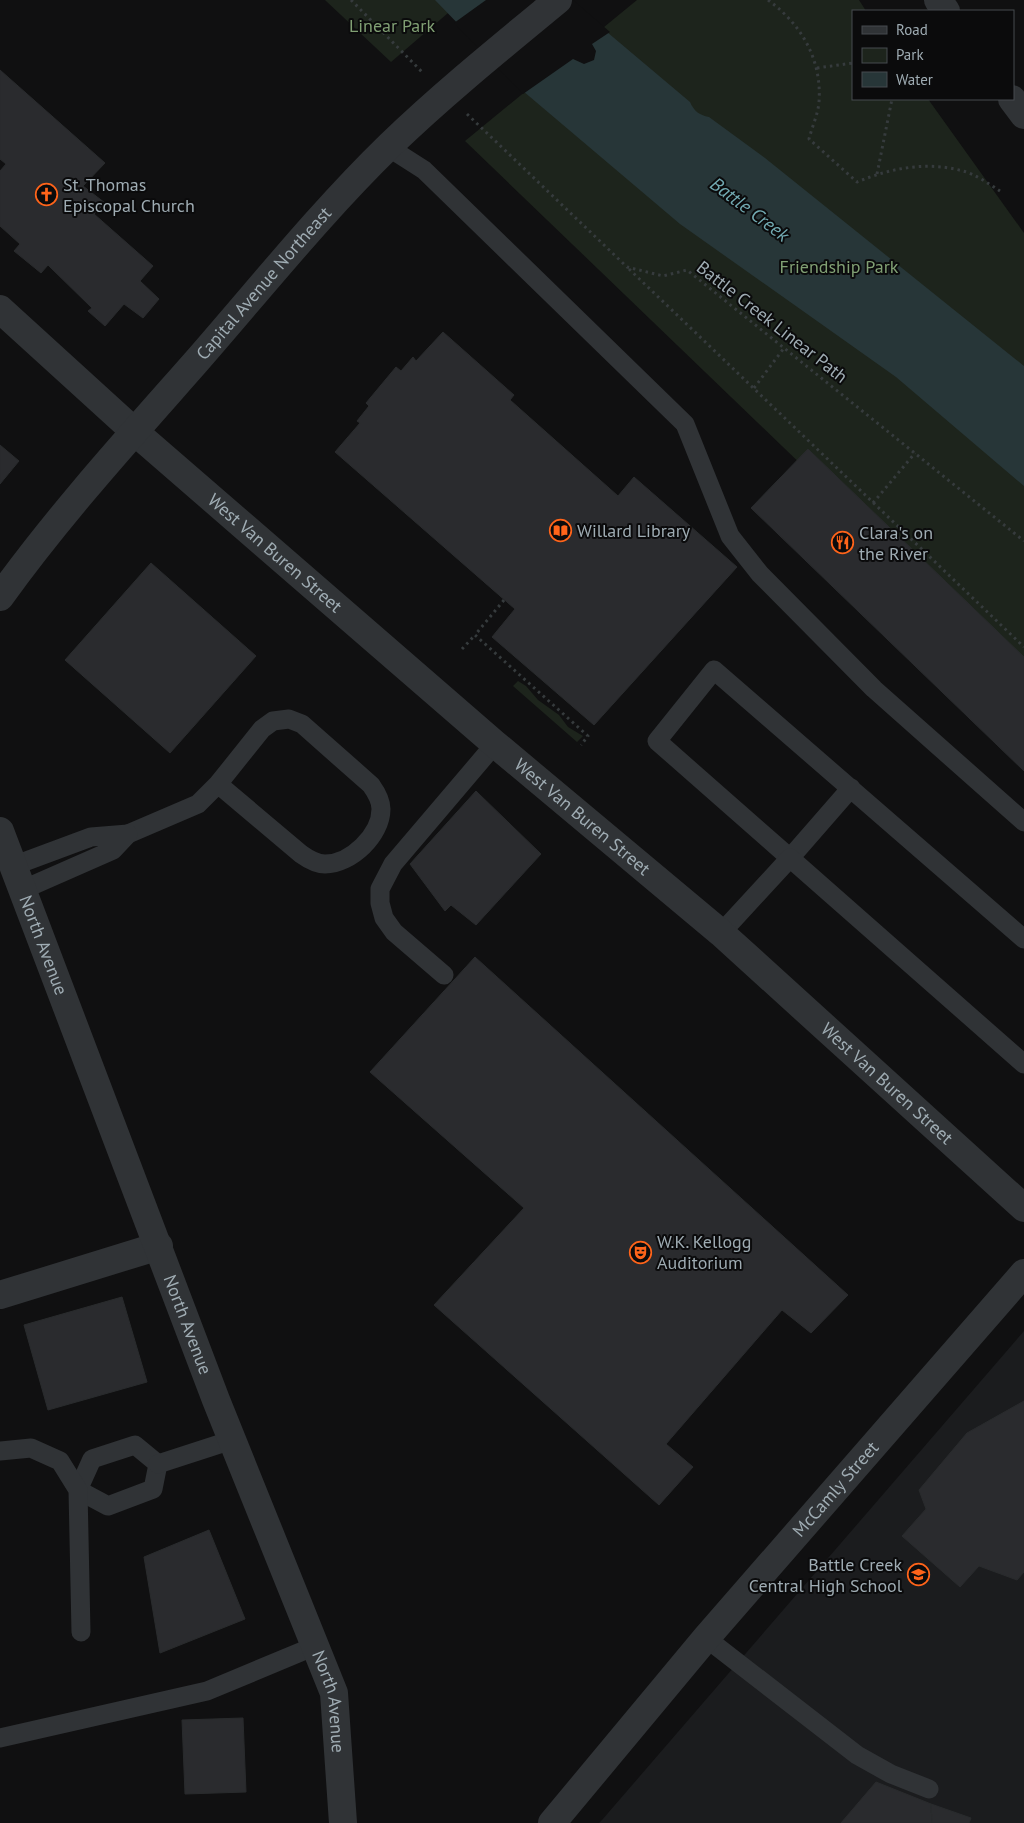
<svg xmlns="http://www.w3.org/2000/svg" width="1024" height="1823" font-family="'PT Sans',sans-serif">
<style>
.built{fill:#1b1c1e}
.green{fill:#1d241c}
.water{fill:#273638}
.pier{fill:#101011}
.building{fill:#2a2b2e;stroke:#292b2d}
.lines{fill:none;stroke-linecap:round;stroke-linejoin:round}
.path{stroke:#363b3d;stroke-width:3;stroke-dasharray:2.5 4;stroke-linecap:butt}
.service{stroke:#303336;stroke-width:19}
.minor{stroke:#303336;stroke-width:28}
.tertiary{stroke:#303336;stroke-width:28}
.labels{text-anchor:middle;stroke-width:4;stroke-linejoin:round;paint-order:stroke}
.park-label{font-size:18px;fill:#81a074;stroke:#0b0b0c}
.poi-label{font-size:18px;fill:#9facb3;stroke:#0b0b0c;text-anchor:start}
.street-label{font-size:18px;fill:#9facb3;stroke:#0b0b0c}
.water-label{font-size:19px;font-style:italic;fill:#72aab2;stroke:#0b0b0c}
</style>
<rect width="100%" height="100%" fill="#101011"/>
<path class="built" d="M 1024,1331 L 1024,1823 L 599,1823 L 602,1820 Z"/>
<g class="green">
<path d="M 325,0 L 442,0 L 448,13 L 391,62 Z"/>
<path d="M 637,0 L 859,0 L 866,11 L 853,11 L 853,99 L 928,99 L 1024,233 L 1024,679 L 465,141 Z"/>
<path d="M 518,681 L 526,686 L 538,700 L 559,715 L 568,727 L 583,736 L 577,742 L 513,686 Z"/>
</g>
<path class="water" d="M 435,0 L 569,0 L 690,102 C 694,111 699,115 709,117 L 765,158 L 1024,366 L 1024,486 L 896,377 L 680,224 L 523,91 Z"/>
<path class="pier" d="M 486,0 L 573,0 L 610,32 L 592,44 L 596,51 L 594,60 L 584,64 L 573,59 L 523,94 L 454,23 Z"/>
<g class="building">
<path d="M 0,70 L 105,163 L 83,186 L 105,203 L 94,214 L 153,266 L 140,281 L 159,299 L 143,318 L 124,304 L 105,326 L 88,311 L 92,308 L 48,265 L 41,273 L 14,251 L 20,244 L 0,226 L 0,171 L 6,164 L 0,159 Z"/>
<path d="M 443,332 L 514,395 L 510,400 L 618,496 L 634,477 L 737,567 L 594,725 L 492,637 L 515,609 L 335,452 L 360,423 L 357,421 L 369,406 L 366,403 L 396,367 L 401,371 L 413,357 L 416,361 Z"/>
<path d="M 0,445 L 19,461 L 0,484 Z"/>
<path d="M 808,449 L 1024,657 L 1024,771 L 751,508 Z"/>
<path d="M 151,563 L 256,656 L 170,753 L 65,660 Z"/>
<path d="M 476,791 L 541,854 L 476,925 L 451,905 L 445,911 L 410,864 Z"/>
<path d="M 475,957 L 848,1295 L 811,1333 L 782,1310 L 666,1444 L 693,1467 L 659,1505 L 434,1305 L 524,1208 L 370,1072 Z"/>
<path d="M 122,1297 L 147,1382 L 48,1410 L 24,1325 Z"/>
<path d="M 1024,1401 L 1024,1572 L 1017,1580 L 979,1566 L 960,1587 L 902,1536 L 926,1509 L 919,1490 L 967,1433 Z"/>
<path d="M 209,1530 L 245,1619 L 160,1653 L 144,1557 Z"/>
<path d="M 243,1718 L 246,1792 L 185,1794 L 182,1720 Z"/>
<path d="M 876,1782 L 931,1804 L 932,1823 L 841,1823 Z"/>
<path d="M 931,1804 L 971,1818 L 969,1823 L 932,1823 Z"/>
</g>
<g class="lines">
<g class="path">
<path d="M 351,0 L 424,74"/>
<path d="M 768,0 C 801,24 822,59 819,102 C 818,114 812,127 809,139 L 857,182 C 891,168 927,161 963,171 C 975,174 989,184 1000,191"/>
<path d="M 817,68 L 853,63"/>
<path d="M 467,114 L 627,267 L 663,276 L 687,270 L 1024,541"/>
<path d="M 877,174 L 892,99"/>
<path d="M 629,269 L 1024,647"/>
<path d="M 754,388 L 784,348"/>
<path d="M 873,503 L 915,453"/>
<path d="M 504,600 L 475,635 L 588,736 L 581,745"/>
<path d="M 462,649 L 475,635"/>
</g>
<g class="service">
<path d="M 388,147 L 424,170 L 685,424 L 730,536 L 760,574 L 874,689 L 1024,822"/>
<path d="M 851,788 L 790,858 L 657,741 L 714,670 L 1024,939"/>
<path d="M 128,834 L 198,804 L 218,784 L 262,729 L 273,721 L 289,719 L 302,724 L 371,785 C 376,792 381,800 381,809 C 381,835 351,864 325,864 C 316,864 308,859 301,854 L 218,784"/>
<path d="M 13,866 L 91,837 L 128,834 L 113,850 L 22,890"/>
<path d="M 721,933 L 790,858 L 1024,1064"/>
<path d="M 444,975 L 394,932 L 384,918 L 380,903 L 380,889 L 393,864 L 495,744"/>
<path d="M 135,1445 L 158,1464 L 153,1489 L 108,1506 L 78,1490 L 92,1459 Z"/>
<path d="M 0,1451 L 31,1448 L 60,1461 L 78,1490 L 81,1632"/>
<path d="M 158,1464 L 232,1440"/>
<path d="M 706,1638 L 857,1755 L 891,1774 L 929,1789"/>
<path d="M 0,1738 L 207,1691 L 315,1646"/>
</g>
<g class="minor">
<path d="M 938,0 L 946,11"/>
<path d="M 1012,99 L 1024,115"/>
<path d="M 0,309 L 135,432"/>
<path d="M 0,1295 L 159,1246"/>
<path id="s1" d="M 552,1823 L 706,1638 L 1024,1273"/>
</g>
<g class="tertiary">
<path id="s2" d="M 135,432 L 495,744 L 721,933 L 1024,1208"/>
<path id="s3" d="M 0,597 C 59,515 128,439 195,363 C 258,291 321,212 390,145 C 443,94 501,47 558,0"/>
<path id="s4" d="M 0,831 L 216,1400 L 334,1693 L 343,1823"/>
</g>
</g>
<defs>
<symbol id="church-ring" viewBox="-11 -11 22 22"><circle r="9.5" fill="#0b0b0c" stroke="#ff641a" stroke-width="1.5"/><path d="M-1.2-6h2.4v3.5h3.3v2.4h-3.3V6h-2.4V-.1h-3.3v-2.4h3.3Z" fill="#ff641a"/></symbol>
<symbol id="library-ring" viewBox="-11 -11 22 22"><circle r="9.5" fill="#0b0b0c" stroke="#ff641a" stroke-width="1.5"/><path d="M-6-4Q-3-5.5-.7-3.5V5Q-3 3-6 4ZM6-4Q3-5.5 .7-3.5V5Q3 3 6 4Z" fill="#ff641a"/></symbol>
<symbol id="restaurant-ring" viewBox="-11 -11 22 22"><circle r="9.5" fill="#0b0b0c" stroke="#ff641a" stroke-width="1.5"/><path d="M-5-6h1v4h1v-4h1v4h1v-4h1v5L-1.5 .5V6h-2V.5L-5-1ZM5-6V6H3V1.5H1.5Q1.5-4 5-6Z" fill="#ff641a"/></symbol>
<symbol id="theatre-ring" viewBox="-11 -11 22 22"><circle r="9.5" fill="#0b0b0c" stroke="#ff641a" stroke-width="1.5"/><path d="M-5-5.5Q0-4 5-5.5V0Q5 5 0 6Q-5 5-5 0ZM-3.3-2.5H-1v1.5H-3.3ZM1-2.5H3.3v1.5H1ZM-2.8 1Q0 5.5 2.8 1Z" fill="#ff641a"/></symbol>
<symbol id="school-ring" viewBox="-11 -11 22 22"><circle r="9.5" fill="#0b0b0c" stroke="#ff641a" stroke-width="1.5"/><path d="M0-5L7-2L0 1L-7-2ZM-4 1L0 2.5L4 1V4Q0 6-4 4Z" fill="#ff641a"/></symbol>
</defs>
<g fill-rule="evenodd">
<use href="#church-ring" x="34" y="182" width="25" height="25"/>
<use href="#library-ring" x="548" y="518" width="25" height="25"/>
<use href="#restaurant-ring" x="830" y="530" width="25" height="25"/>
<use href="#theatre-ring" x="628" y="1240" width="25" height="25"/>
<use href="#school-ring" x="906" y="1562" width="25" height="25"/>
</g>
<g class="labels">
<g class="park-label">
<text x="392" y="32">Linear Park</text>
<text x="839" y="273">Friendship Park</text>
</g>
<g class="poi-label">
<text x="63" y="191">St. Thomas<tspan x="63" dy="21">Episcopal Church</tspan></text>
<text x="577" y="537">Willard Library</text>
<text x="859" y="539">Clara's on<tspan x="859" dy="21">the River</tspan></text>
<text x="657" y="1248">W.K. Kellogg<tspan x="657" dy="21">Auditorium</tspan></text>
<text x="902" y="1571" text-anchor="end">Battle Creek<tspan x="902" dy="21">Central High School</tspan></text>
</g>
<g class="street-label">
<text dy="6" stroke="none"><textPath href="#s3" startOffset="410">Capital Avenue Northeast</textPath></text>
<text transform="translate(772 322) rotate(38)" y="6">Battle Creek Linear Path</text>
<text dy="6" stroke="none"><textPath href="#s2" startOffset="185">West Van Buren Street</textPath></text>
<text dy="6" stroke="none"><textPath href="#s2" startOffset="590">West Van Buren Street</textPath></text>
<text dy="6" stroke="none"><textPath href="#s4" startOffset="122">North Avenue</textPath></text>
<text dy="6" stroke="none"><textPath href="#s2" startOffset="995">West Van Buren Street</textPath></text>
<text dy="6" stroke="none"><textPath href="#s4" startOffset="528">North Avenue</textPath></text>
<text dy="6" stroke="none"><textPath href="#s1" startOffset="438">McCamly Street</textPath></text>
<text dy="6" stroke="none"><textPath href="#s4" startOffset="932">North Avenue</textPath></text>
</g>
<g class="water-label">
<text transform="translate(750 209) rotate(37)" y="7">Battle Creek</text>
</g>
</g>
<rect x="852" y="10" width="162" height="90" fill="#0b0b0c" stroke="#464b4f"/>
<rect x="862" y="26" width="25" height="8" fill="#303336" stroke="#464b4f"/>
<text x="896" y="35" font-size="15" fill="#9facb3">Road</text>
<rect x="862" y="48" width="25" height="15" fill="#1d241c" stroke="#464b4f"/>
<text x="896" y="60" font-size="15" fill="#9facb3">Park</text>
<rect x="862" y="72" width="25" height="15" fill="#273638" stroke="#464b4f"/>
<text x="896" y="85" font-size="15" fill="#9facb3">Water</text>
</svg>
